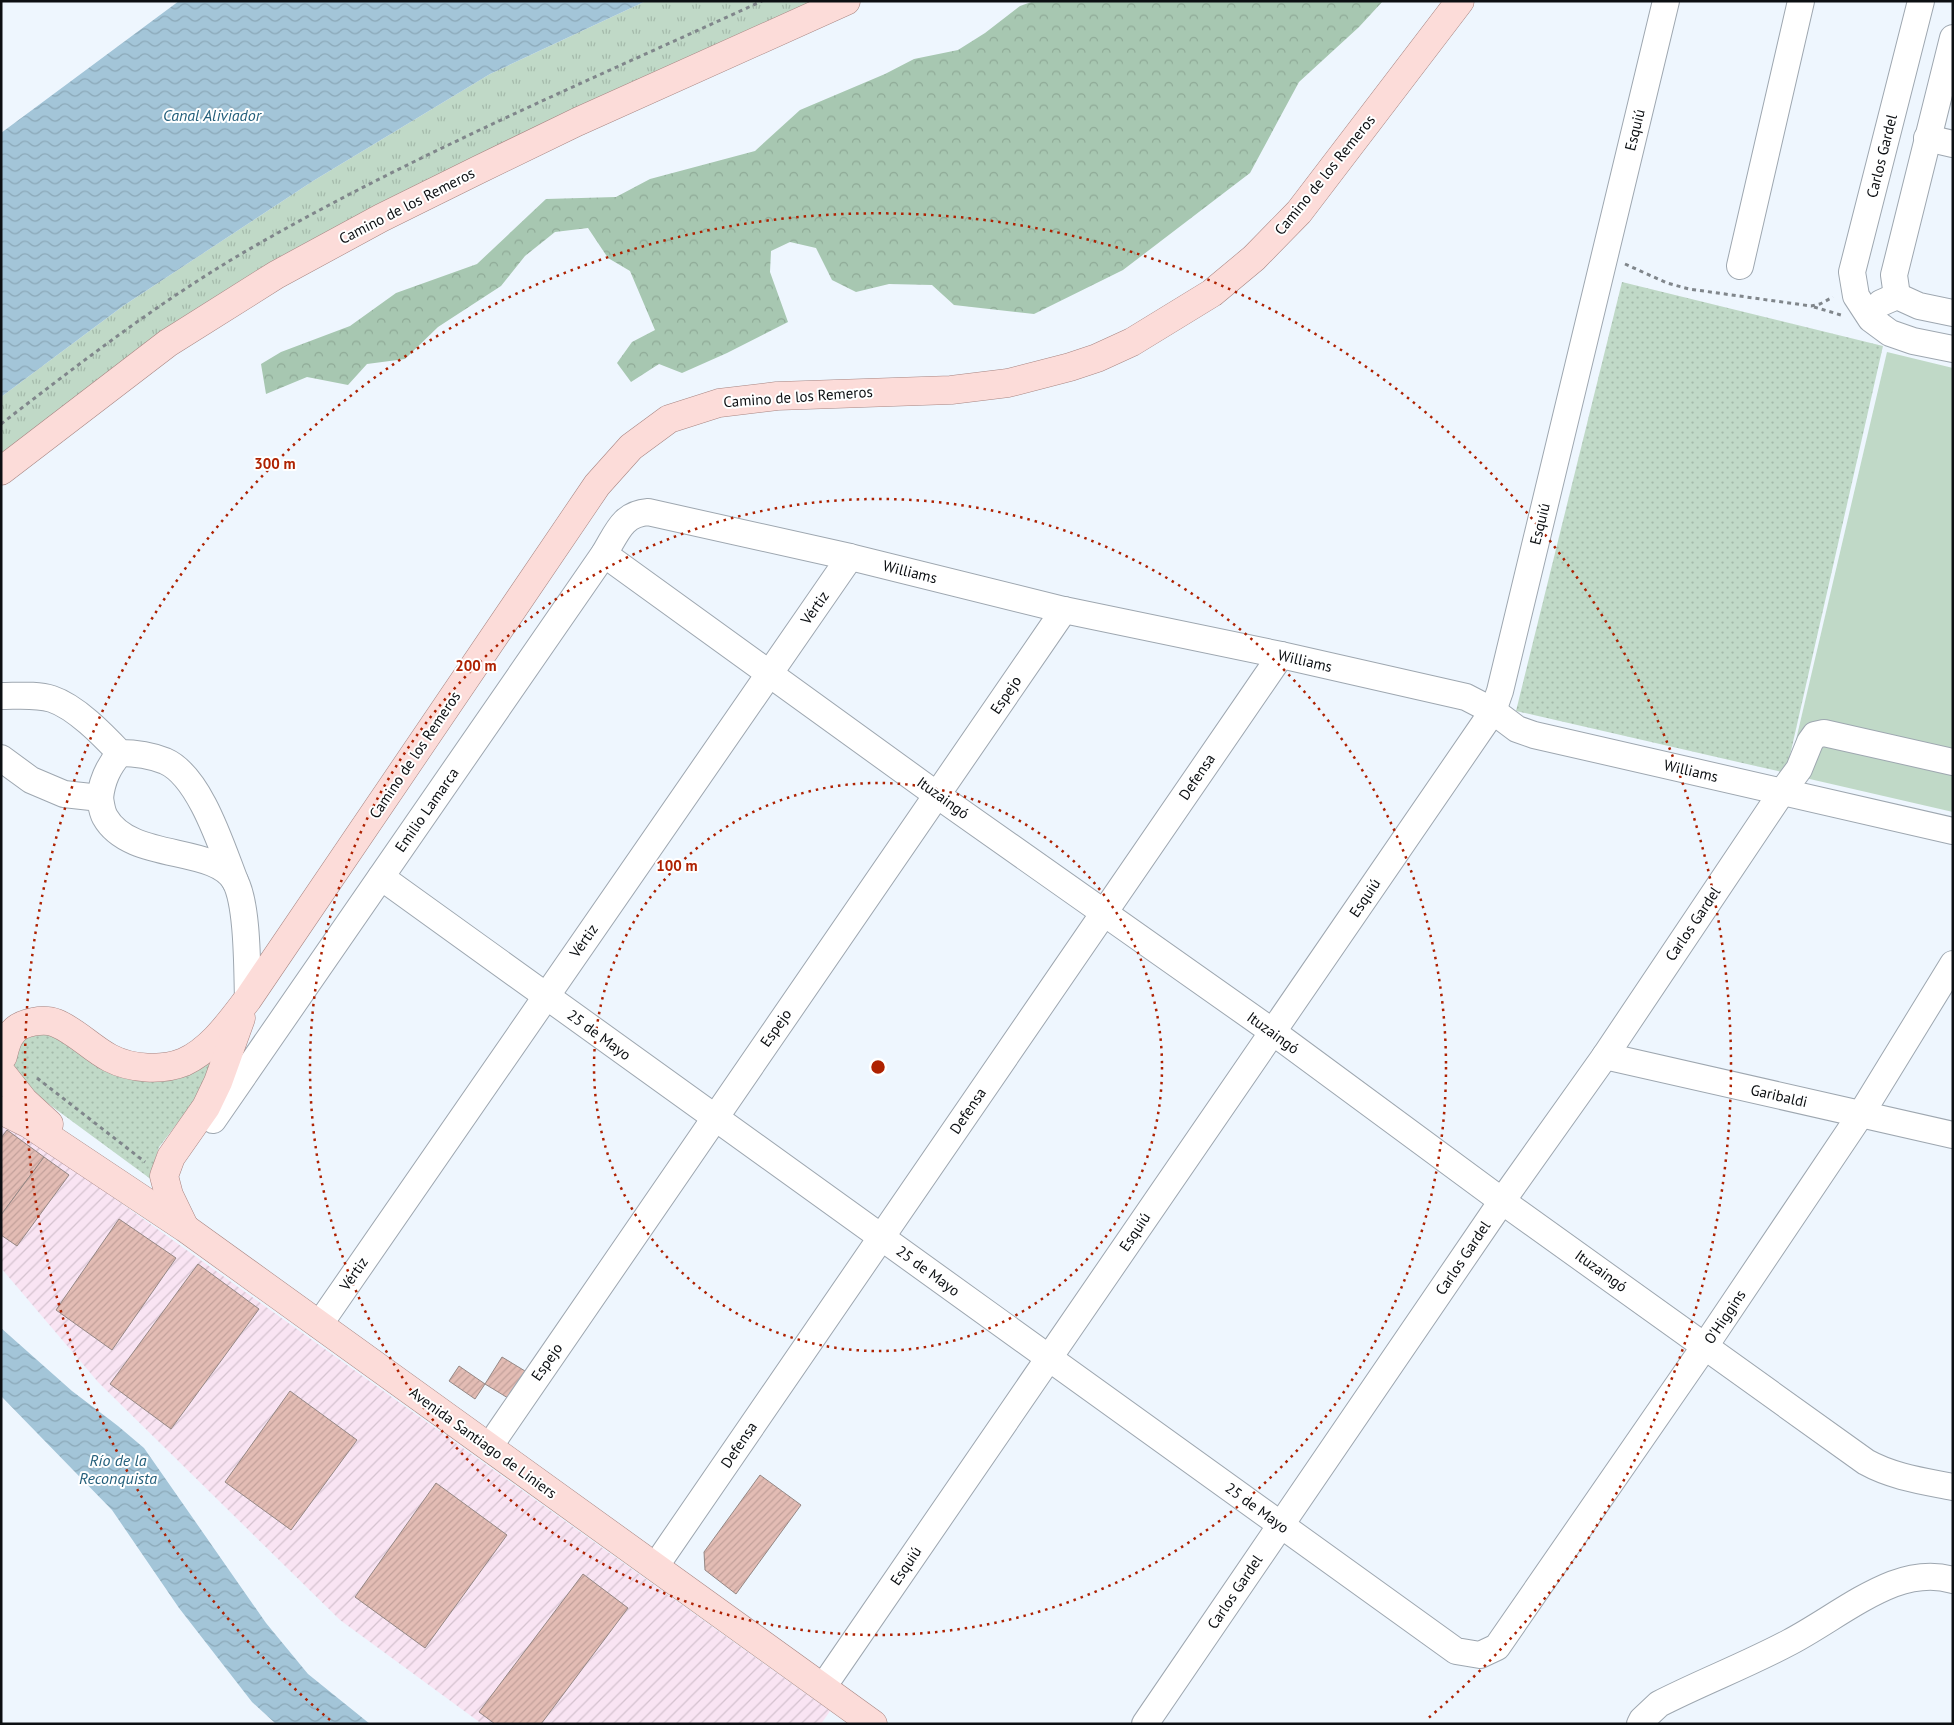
<svg xmlns="http://www.w3.org/2000/svg" width="1954" height="1725" font-family="'PT Sans',sans-serif">
<style>
.industrial{fill:url(#industrial-furrows)}
.grass{fill:url(#grass-dots)}
.forest{fill:url(#forest-crowns)}
.park{fill:url(#park-tufts)}
.pitch{fill:#c0d9c7}
.water{fill:url(#water-waves)}
.building{fill:url(#building-hatch);stroke:#948784}
.lines{fill:none;stroke-linecap:round;stroke-linejoin:round}
.minor-casing{stroke:#9ea7b0;stroke-width:28}
.major-casing{stroke:#a78582;stroke-width:29}
.path{stroke:#80868b;stroke-width:3;stroke-dasharray:4 4;stroke-linecap:butt}
.minor{stroke:#fff;stroke-width:26}
.major{stroke:#fcdcd9;stroke-width:28}
.ring{fill:none;stroke:#ae2100;stroke-width:2.5;stroke-dasharray:2.5 5}
.labels{text-anchor:middle;stroke-width:4;stroke-linejoin:round;paint-order:stroke}
.street-label{font-size:15px;fill:#0c0f12;stroke:#fff}
.water-label{font-size:16px;font-style:italic;fill:#235f7b;stroke:#fff}
.centre{fill:#ae2100;stroke:#fff;stroke-width:2.5}
.ring-label{font-size:15px;text-anchor:middle;font-weight:bold;fill:#ae2100;stroke:#fff;stroke-width:4;stroke-linejoin:round;paint-order:stroke}
</style>
<defs>
<pattern id="industrial-furrows" width="10" height="10" patternUnits="userSpaceOnUse" patternTransform="scale(1.25)"><rect width="10" height="10" fill="#f9e4f3"/><path d="M-1 1l2-2M0 10L10 0M9 11l2-2" fill="none" stroke="#d4c2cf"/></pattern>
<pattern id="grass-dots" width="8" height="8" patternUnits="userSpaceOnUse" patternTransform="scale(1.25)"><rect width="8" height="8" fill="#c0d9c7"/><path d="M2 2h.1M6 6h.1" fill="none" stroke="#a4b9aa" stroke-width="1.8" stroke-linecap="round"/></pattern>
<pattern id="forest-crowns" width="20" height="18" patternUnits="userSpaceOnUse" patternTransform="scale(1.25)"><rect width="20" height="18" fill="#a7c7b1"/><path d="M2 6a3 3 0 1 1 6 0M12 15a3 3 0 1 1 6 0" fill="none" stroke="#8faa97"/></pattern>
<pattern id="park-tufts" width="24" height="20" patternUnits="userSpaceOnUse" patternTransform="scale(1.25)"><rect width="24" height="20" fill="#c0d9c7"/><path d="M3 7l-1-3M5 7V3M7 7l1-3M15 17l-1-3M17 17v-4M19 17l1-3" fill="none" stroke="#a4b9aa"/></pattern>
<pattern id="water-waves" width="16" height="10" patternUnits="userSpaceOnUse" patternTransform="scale(1.25)"><rect width="16" height="10" fill="#a3c5d8"/><path d="M0 5q4-4 8 0t8 0" fill="none" stroke="#8ba8b8"/></pattern>
<pattern id="building-hatch" width="6" height="6" patternUnits="userSpaceOnUse" patternTransform="scale(1.25)"><rect width="6" height="6" fill="#e3bcb4"/><path d="M-1 1l2-2M0 6l6-6M5 7l2-2" fill="none" stroke="#c2a09a"/></pattern>
</defs>
<rect width="100%" height="100%" fill="#eef6fe"/>
<path class="industrial" d="M 1,1117 L 830,1711 L 821,1724 L 482,1724 L 340,1620 L 98,1382 L 1,1268 Z"/>
<g class="grass">
<path d="M 1622,282 L 1883,346 L 1786,773 L 1516,711 Z"/>
<path d="M 44,1029 L 99,1059 L 214,1053 L 202,1091 L 159,1147 L 155,1160 L 152,1180 L 16,1080 L 11,1068 L 20,1036 Z"/>
</g>
<path class="forest" d="M 1034,1 L 1383,1 L 1359,27 L 1299,82 L 1250,173 L 1123,270 L 1034,314 L 954,305 L 932,285 L 889,284 L 856,292 L 832,280 L 816,248 L 790,242 L 771,251 L 770,272 L 788,322 L 727,353 L 682,373 L 659,364 L 631,382 L 617,363 L 632,342 L 655,330 L 630,271 L 608,258 L 588,228 L 555,232 L 525,256 L 501,286 L 438,327 L 405,359 L 367,364 L 348,385 L 307,377 L 266,394 L 261,364 L 281,352 L 350,326 L 396,293 L 477,264 L 546,199 L 616,197 L 650,179 L 755,151 L 800,110 L 885,74 L 914,59 L 958,50 L 985,33 L 1020,6 Z"/>
<path class="park" d="M 646,1 L 820,1 L 191,315 L 1,458 L 1,397 L 123,306 L 313,181 L 490,74 Z"/>
<path class="pitch" d="M 1887,352 L 1953,368 L 1953,812 L 1788,774 Z"/>
<g class="water">
<path d="M 179,1 L 646,1 L 490,74 L 313,181 L 123,306 L 1,397 L 1,133 Z"/>
<path d="M 1,1328 L 72,1391 L 118,1426 L 144,1448 L 266,1623 L 308,1674 L 370,1724 L 276,1724 L 252,1702 L 179,1608 L 112,1510 L 1,1396 Z"/>
</g>
<g class="building">
<path d="M 7,1130 L 44,1157 L 1,1215 L 1,1138 Z"/>
<path d="M 44,1157 L 69,1175 L 17,1246 L 1,1235 L 1,1215 Z"/>
<path d="M 119,1219 L 176,1258 L 112,1350 L 56,1310 Z"/>
<path d="M 198,1264 L 259,1309 L 171,1429 L 110,1384 Z"/>
<path d="M 502,1357 L 525,1371 L 508,1398 L 485,1384 Z"/>
<path d="M 459,1366 L 485,1384 L 475,1399 L 449,1381 Z"/>
<path d="M 290,1391 L 357,1440 L 291,1530 L 225,1482 Z"/>
<path d="M 760,1475 L 801,1505 L 736,1594 L 705,1570 L 704,1552 Z"/>
<path d="M 436,1483 L 507,1535 L 425,1648 L 355,1597 Z"/>
<path d="M 583,1574 L 628,1608 L 541,1724 L 495,1724 L 479,1712 Z"/>
</g>
<g class="lines">
<defs>
<g id="minor">
<path d="M 1921,1 L 1852,272 L 1856,296 L 1871,319 L 1890,333 L 1913,341 L 1953,349"/>
<path d="M 1927,138 L 1953,144"/>
<path d="M 1740,266 L 1801,1"/>
<path d="M 1897,296 L 1894,275 L 1953,38"/>
<path d="M 1881,303 L 1897,296 L 1919,306 L 1953,313"/>
<path d="M 604,554 L 937,795 L 1273,1032 L 1502,1201 L 1866,1462 C 1893,1477 1923,1481 1953,1487"/>
<path d="M 1,696 C 18,696 36,694 52,699 C 76,707 103,735 120,753 C 135,753 150,755 165,761 C 200,776 222,848 235,881"/>
<path d="M 1,758 L 31,780 L 64,794 L 100,798 C 101,804 102,812 105,817 C 130,862 215,845 235,881 C 248,905 247,970 248,999"/>
<path d="M 100,798 C 102,780 108,767 120,753"/>
<path d="M 381,877 L 1456,1651 L 1480,1655 L 1497,1647 L 1705,1346 L 1861,1114 L 1953,964"/>
<path d="M 1605,1056 L 1953,1135"/>
<path d="M 213,1120 L 604,554 C 617,533 622,514 648,512 L 850,557 L 1064,610 L 1281,655 L 1466,697 L 1493,711 L 1517,729 L 1534,735 L 1953,831"/>
<path d="M 319,1325 L 850,557"/>
<path d="M 489,1447 L 1064,610"/>
<path d="M 655,1567 L 1281,655"/>
<path d="M 823,1687 L 1493,711 L 1500,691 L 1666,1"/>
<path d="M 1145,1724 L 1502,1201 L 1605,1056 L 1782,792 L 1799,769 L 1810,742 L 1815,735 L 1824,733 L 1953,762"/>
<path d="M 1640,1724 L 1642,1720 L 1659,1704 C 1702,1682 1747,1665 1790,1642 C 1824,1624 1857,1598 1893,1584 C 1912,1577 1933,1574 1953,1580"/>
</g>
<g id="major">
<path d="M 1,471 L 168,343 L 276,275 L 381,218 L 478,170 L 577,122 L 846,1"/>
<path d="M 3,1056 C 5,1048 7,1038 13,1032 C 21,1022 44,1018 56,1023 C 76,1031 91,1048 110,1058 C 131,1069 162,1071 184,1062 C 212,1049 230,1022 248,999 L 597,485 L 631,447 L 669,419 L 719,403 L 777,396 L 951,390 L 1008,383 L 1070,367 L 1097,358 L 1132,342 L 1212,293 L 1254,258 L 1299,212 L 1460,1"/>
<path d="M 1,1072 L 24,1101 L 49,1124"/>
<path d="M 1,1110 L 29,1124 L 185,1228 L 873,1724"/>
<path d="M 184,1226 L 169,1195 L 164,1176 L 171,1157 L 206,1107 L 218,1082 L 241,1018"/>
</g>
</defs>
<use href="#minor" class="minor-casing"/>
<use href="#major" class="major-casing"/>
<g class="path">
<path d="M 1625,264 L 1667,283 L 1689,289 L 1811,306 L 1820,304 L 1833,297"/>
<path d="M 1814,307 L 1841,315"/>
<path d="M 1,424 C 84,360 168,295 260,243 C 421,151 593,79 762,1"/>
<path d="M 37,1078 L 145,1162"/>
</g>
<use href="#minor" class="minor"/>
<use href="#major" class="major"/>
</g>
<g class="ring">
<circle cx="878" cy="1067" r="284"/>
<circle cx="878" cy="1067" r="568"/>
<path d="M330 1720A853 853 0 1 1 1426 1720"/>
</g>
<g class="labels">
<g class="street-label">
<text transform="translate(1635 130) rotate(-76)" y="5">Esquiú</text>
<text transform="translate(1882 156) rotate(-76)" y="5">Carlos Gardel</text>
<text transform="translate(1325 175) rotate(-51)" y="5">Camino de los Remeros</text>
<text transform="translate(407 206) rotate(-27)" y="5">Camino de los Remeros</text>
<text transform="translate(798 397) rotate(-4)" y="5">Camino de los Remeros</text>
<text transform="translate(1540 524) rotate(-76)" y="5">Esquiú</text>
<text transform="translate(910 572) rotate(14)" y="5">Williams</text>
<text transform="translate(815 608) rotate(-55)" y="5">Vértiz</text>
<text transform="translate(1305 661) rotate(13)" y="5">Williams</text>
<text transform="translate(1006 695) rotate(-56)" y="5">Espejo</text>
<text transform="translate(415 755) rotate(-56)" y="5">Camino de los Remeros</text>
<text transform="translate(1691 771) rotate(13)" y="5">Williams</text>
<text transform="translate(1197 777) rotate(-56)" y="5">Defensa</text>
<text transform="translate(943 798) rotate(36)" y="5">Ituzaingó</text>
<text transform="translate(427 810) rotate(-55)" y="5">Emilio Lamarca</text>
<text transform="translate(1365 898) rotate(-56)" y="5">Esquiú</text>
<text transform="translate(1693 924) rotate(-56)" y="5">Carlos Gardel</text>
<text transform="translate(584 941) rotate(-55)" y="5">Vértiz</text>
<text transform="translate(776 1028) rotate(-55)" y="5">Espejo</text>
<text transform="translate(1273 1033) rotate(36)" y="5">Ituzaingó</text>
<text transform="translate(599 1035) rotate(36)" y="5">25 de Mayo</text>
<text transform="translate(1779 1096) rotate(13)" y="5">Garibaldi</text>
<text transform="translate(968 1111) rotate(-56)" y="5">Defensa</text>
<text transform="translate(1135 1232) rotate(-56)" y="5">Esquiú</text>
<text transform="translate(1463 1258) rotate(-56)" y="5">Carlos Gardel</text>
<text transform="translate(928 1271) rotate(36)" y="5">25 de Mayo</text>
<text transform="translate(1601 1271) rotate(36)" y="5">Ituzaingó</text>
<text transform="translate(354 1274) rotate(-55)" y="5">Vértiz</text>
<text transform="translate(1725 1317) rotate(-56)" y="5">O'Higgins</text>
<text transform="translate(547 1362) rotate(-55)" y="5">Espejo</text>
<text transform="translate(483 1443) rotate(36)" y="5">Avenida Santiago de Liniers</text>
<text transform="translate(739 1445) rotate(-56)" y="5">Defensa</text>
<text transform="translate(1257 1508) rotate(36)" y="5">25 de Mayo</text>
<text transform="translate(906 1566) rotate(-56)" y="5">Esquiú</text>
<text transform="translate(1235 1592) rotate(-56)" y="5">Carlos Gardel</text>
</g>
<g class="water-label">
<text x="212" y="121">Canal Aliviador</text>
<text x="118" y="1466">Río de la<tspan x="118" dy="18">Reconquista</tspan></text>
</g>
</g>
<circle cx="878" cy="1067" r="8" class="centre"/>
<g class="ring-label">
<text x="275" y="469">300 m</text>
<text x="476" y="671">200 m</text>
<text x="677" y="871">100 m</text>
</g>
<rect width="1954" height="1725" fill="none" stroke="#0c0f12" stroke-width="5"/>
</svg>
